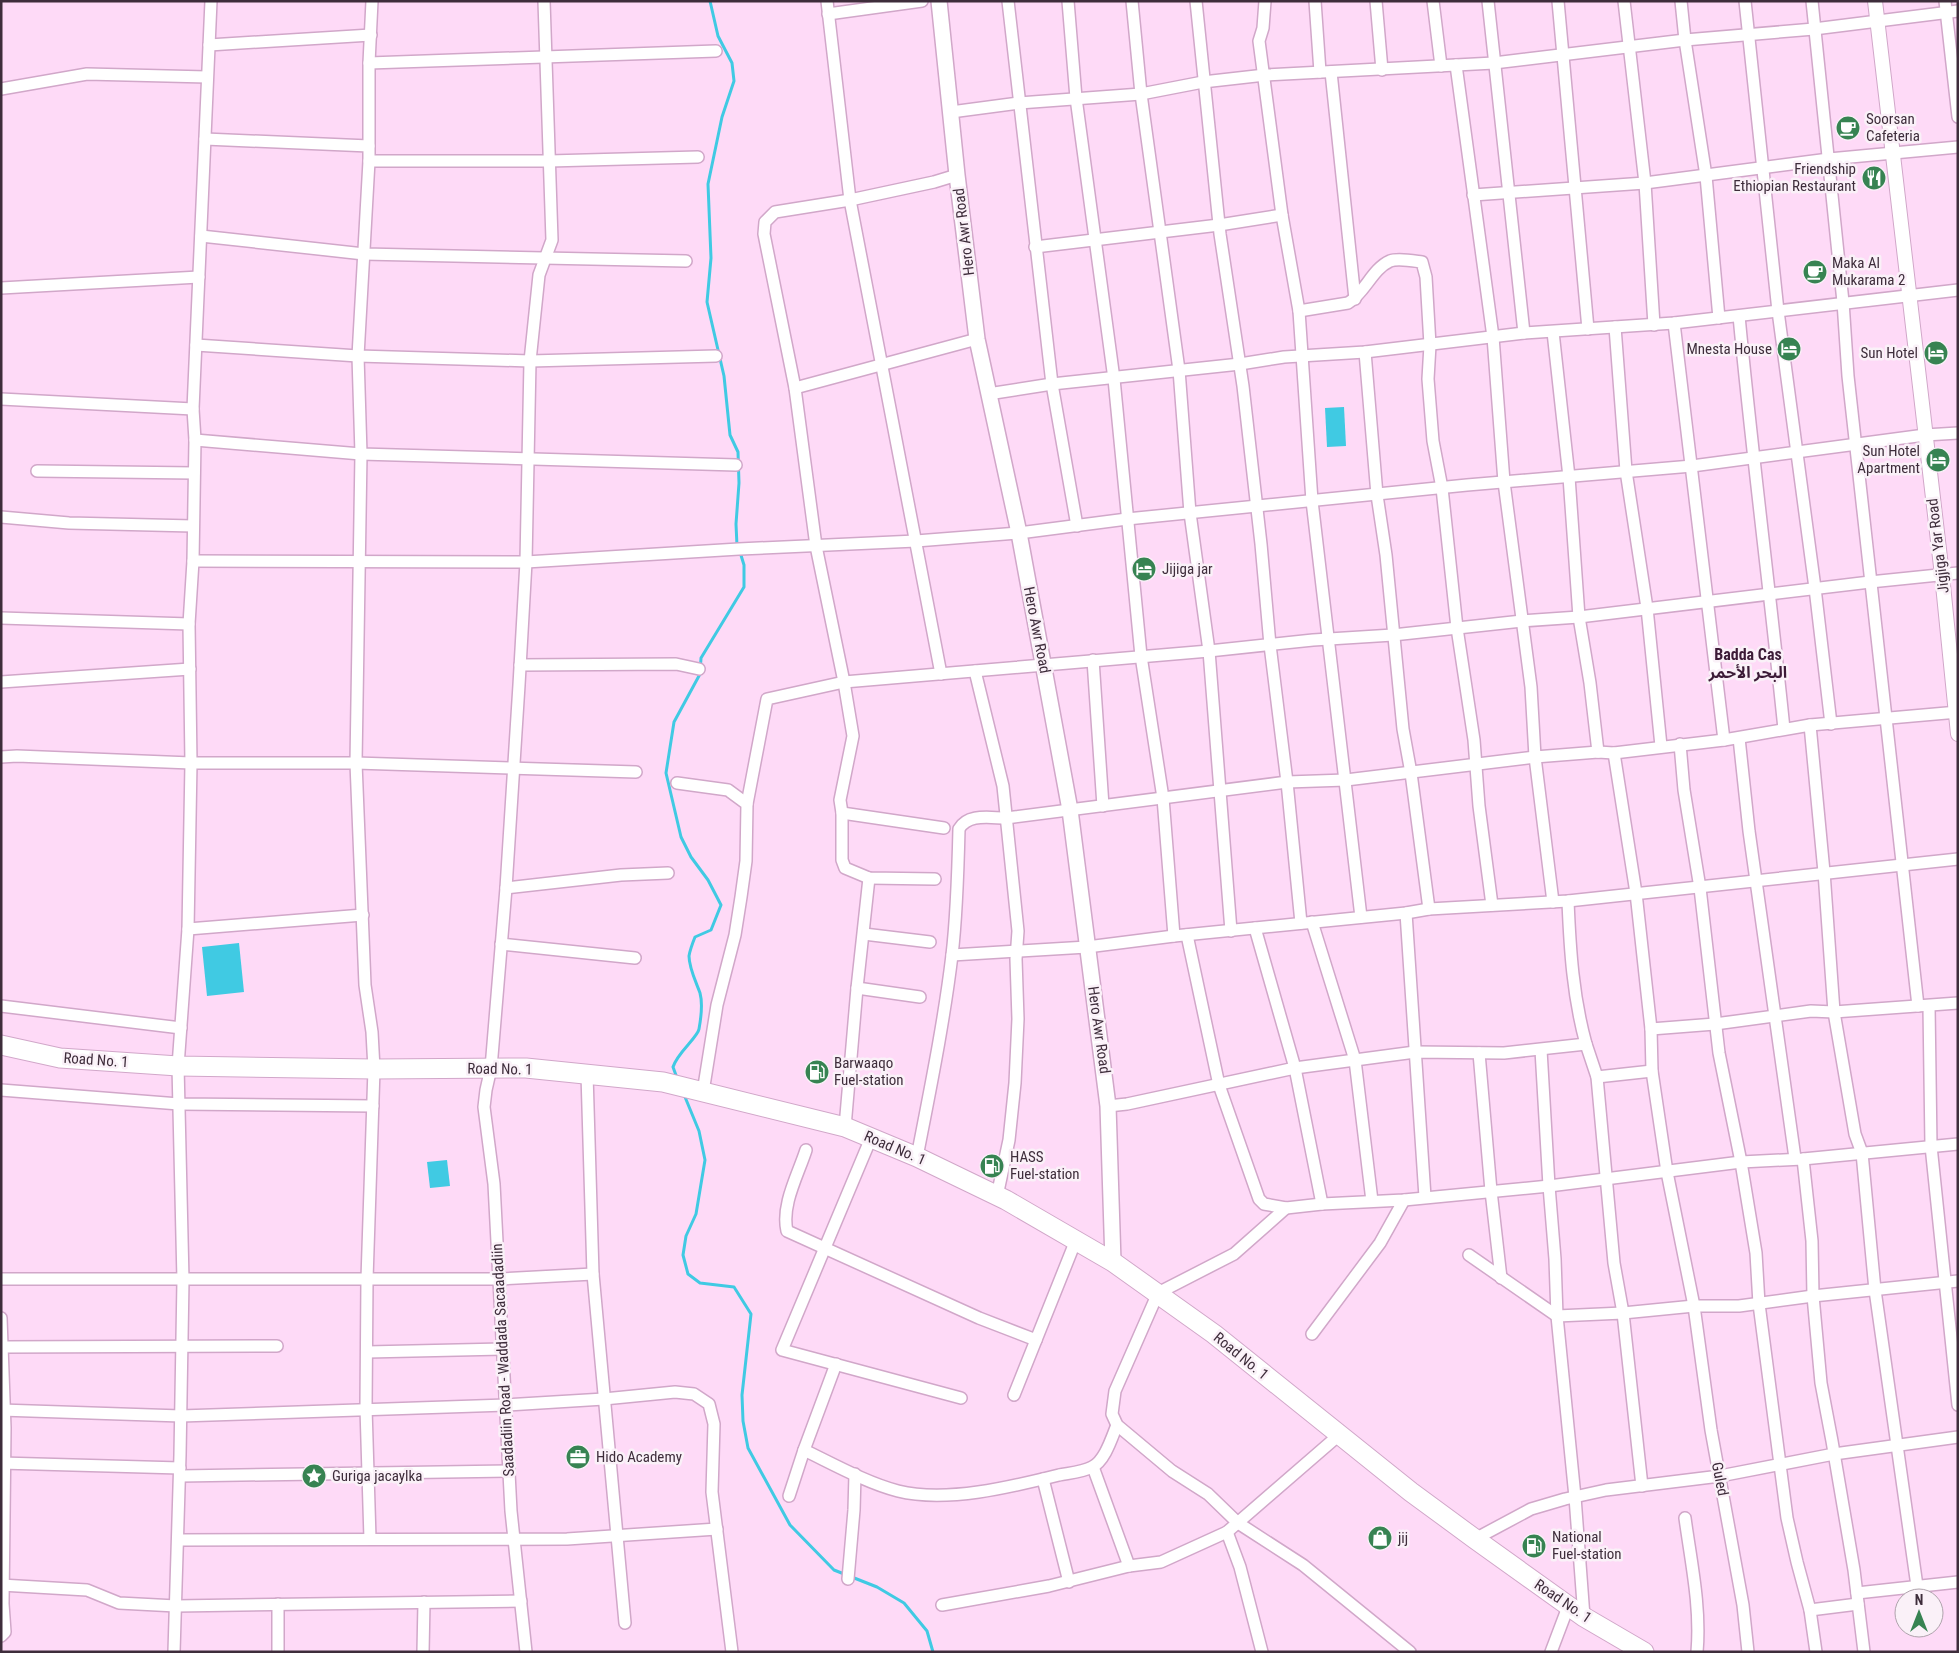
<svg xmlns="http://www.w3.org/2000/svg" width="1959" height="1653" font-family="'Roboto Condensed','Noto Sans Arabic',sans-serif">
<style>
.water{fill:#40cae3}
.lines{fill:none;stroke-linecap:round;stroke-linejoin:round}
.stream{stroke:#40cae3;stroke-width:3}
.minor-casing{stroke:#d1a7c9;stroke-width:14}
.tertiary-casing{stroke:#d1a7c9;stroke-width:16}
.secondary-casing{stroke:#d1a7c9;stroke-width:18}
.trunk-casing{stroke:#d1a7c9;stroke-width:21}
.minor{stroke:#fff;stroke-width:11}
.tertiary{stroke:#fff;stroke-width:14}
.secondary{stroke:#fff;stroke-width:15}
.trunk{stroke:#fff;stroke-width:19}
.labels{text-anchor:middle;stroke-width:5;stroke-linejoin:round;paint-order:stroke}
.poi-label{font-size:15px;fill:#3e2d3b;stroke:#faf1f8;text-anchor:start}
.street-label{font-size:15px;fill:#3e2d3b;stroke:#faf1f8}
.neighbourhood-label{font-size:16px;font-weight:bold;fill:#3c1b37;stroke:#faf1f8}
</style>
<rect width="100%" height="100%" fill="#fedaf7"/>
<g class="water">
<path d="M 1344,407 L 1346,446 L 1327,447 L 1325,408 Z"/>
<path d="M 239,943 L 244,992 L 207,996 L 202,947 Z"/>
<path d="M 447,1160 L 450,1186 L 430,1188 L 427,1162 Z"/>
</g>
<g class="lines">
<g class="stream">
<path d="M 710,1 L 718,36 L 732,63 L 734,81 L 722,117 L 708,184 L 711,258 L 707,302 L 724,376 L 730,435 L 738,452 L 739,483 L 736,524 L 737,546"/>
<path d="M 677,1078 L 673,1067 C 677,1053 698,1037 699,1029 C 701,1018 703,1004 700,993 C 696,982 689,968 689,956 C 690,950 693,942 695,937 L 711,930 L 721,905 L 708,880 L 691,857 L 681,837 L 666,773 L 674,722 L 700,674 L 701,658 L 744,587 L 744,565 L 740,552"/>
<path d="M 685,1097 L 699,1131 L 705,1160 L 696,1214 L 686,1236 L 683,1255 L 688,1274 L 700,1283 L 734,1287 L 751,1314 L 742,1395 L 743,1421 L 748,1448 L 790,1525 L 834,1570 L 877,1587 L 904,1603 L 927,1631 L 933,1652"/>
</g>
<defs>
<g id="minor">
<path d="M 827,1 L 850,200 L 941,674"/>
<path d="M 1008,1 L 1052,384 L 1077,526"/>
<path d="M 1068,1 L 1076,98 L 1114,379 L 1141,656 L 1163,798 L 1174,936"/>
<path d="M 1132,1 L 1141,94 L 1179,370 L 1190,513 L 1209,651 L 1231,931"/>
<path d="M 1196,1 L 1220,234 L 1243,386 L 1261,544 L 1270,645 L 1287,782 L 1301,923"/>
<path d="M 1265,1 L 1263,28 L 1259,41 L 1282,215 L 1299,311 L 1312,501 L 1361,917"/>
<path d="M 1315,1 L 1320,72"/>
<path d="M 1376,1 L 1382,70"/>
<path d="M 1433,1 L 1441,66"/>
<path d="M 1488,1 L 1524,333"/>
<path d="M 1558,1 L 1588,329"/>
<path d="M 1624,1 L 1645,183 L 1654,325"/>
<path d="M 1681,1 L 1685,40 L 1706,176 L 1719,318"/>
<path d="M 1745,1 L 1778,311 L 1815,588 L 1831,724"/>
<path d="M 1812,1 L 1843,302 L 1848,376 L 1918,1006"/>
<path d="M 1945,1 L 1958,117"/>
<path d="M 828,14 L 922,1"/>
<path d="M 209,45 L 371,35"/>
<path d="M 369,63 L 716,51"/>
<path d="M 1456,65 L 1493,337 L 1504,482 L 1531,687 L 1535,757 L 1553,902"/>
<path d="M 1331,72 L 1355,299"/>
<path d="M 1,89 L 87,74 L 207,77"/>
<path d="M 951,112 L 1019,103 L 1141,94 L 1203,82 L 1265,75 L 1494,63 L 1685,40 L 1814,29 L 1958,11"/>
<path d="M 205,139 L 369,146"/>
<path d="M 369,161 L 549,161 L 698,157"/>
<path d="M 1473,195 L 1645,183 L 1829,159 L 1958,147"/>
<path d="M 201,236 L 364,254 L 686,261"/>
<path d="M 1035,247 L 1219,225 L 1282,215"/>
<path d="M 1,288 L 199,277"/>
<path d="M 1299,311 L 1348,303 C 1365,293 1372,269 1390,261 C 1398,258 1414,261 1422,262 L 1426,277 L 1430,345 L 1428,379 L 1433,441 L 1442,488 L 1457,628 L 1474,740 L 1479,806 L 1492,905"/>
<path d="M 1739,316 C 1752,454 1770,591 1784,729"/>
<path d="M 1674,323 L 1724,740"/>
<path d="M 1615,327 L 1626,471 L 1647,608 L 1661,746"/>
<path d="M 1553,332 L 1569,477 L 1579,617 L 1590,683 L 1598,752"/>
<path d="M 196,345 L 358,356 L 530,361 L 716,356"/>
<path d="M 1365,352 L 1377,495 L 1386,555 L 1403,729 L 1411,773 L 1429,909"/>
<path d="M 795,388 L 977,339"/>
<path d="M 988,394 L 1052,384 L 1240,364 L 1284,357 L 1365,352 L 1524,333 L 1674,323 L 1958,290"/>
<path d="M 1,399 L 193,409"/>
<path d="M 195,440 L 361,454 L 736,465"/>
<path d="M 37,471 L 194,473"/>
<path d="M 1,517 L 69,523 L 193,526"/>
<path d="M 193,561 L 526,562 L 739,549 L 916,541 L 1019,533 L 1127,519 L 1467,485 L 1692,466 L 1925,435 L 1958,433"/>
<path d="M 1,618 L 189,624"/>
<path d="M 1093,660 L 1103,806"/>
<path d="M 520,665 L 676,664 L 699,669"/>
<path d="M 975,671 L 1003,786 L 1018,931 L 1016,959 L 1018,1019 L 1015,1083 L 1009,1140 L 997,1196"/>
<path d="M 1,682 L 190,669"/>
<path d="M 1810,725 L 1824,872 L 1834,1012 L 1855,1134 L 1862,1153 L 1875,1290 L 1917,1586"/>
<path d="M 1739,738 L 1749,831 L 1795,1158"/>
<path d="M 1680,744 L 1684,790 L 1700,888 L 1719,1053 L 1741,1162 L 1756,1253 L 1759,1304 L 1787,1518 L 1797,1562 L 1810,1610 L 1816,1652"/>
<path d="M 1614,753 L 1636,893 L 1651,1029 L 1652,1071 L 1667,1172 L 1694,1306 L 1711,1430 L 1743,1605 L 1748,1652"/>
<path d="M 1,757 L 17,756 L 191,763 L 356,763 L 636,772"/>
<path d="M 677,783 L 728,790 L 747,804 L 746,861 L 741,897 L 735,935 L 717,1005 L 703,1092"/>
<path d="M 747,804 L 767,699 L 844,682 L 1209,651 L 1313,640 L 1393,635 L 1522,621 L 1579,617 L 1870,582 L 1958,573"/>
<path d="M 842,813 L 944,828"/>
<path d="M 935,879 L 869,878 L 845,868 L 842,860 L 842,813 L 840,800 L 853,736 L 844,682 L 816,546 L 795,388 L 764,234 L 765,222 L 775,212 L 850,200 L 934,182 L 957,175"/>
<path d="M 506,888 L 621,875 L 668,873"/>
<path d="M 1406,913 L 1425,1197"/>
<path d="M 1312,922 L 1355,1060 L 1372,1201"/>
<path d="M 1255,928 L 1295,1068 L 1322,1204"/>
<path d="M 188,929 L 363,915"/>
<path d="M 864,934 L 930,942"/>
<path d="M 1187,935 L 1219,1085 L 1259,1199 L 1264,1204 L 1286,1208 L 1322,1204 L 1404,1200 L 1549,1186 L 1741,1162 L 1803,1159 L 1958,1144"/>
<path d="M 501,944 L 635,958"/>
<path d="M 952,955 L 1087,947 L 1174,936 L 1406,913 L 1429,909 L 1568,901 L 1958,859"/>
<path d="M 857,988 L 920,997"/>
<path d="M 1,1006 L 181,1028"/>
<path d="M 1929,1006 L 1931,1146 L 1958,1405"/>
<path d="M 1651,1029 L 1715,1024 L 1811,1011 L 1834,1012 L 1958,1003"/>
<path d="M 1586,1044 L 1597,1077 L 1614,1263 L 1623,1313 L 1694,1306 L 1739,1306 L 1813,1296 L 1958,1281"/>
<path d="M 1541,1050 L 1549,1186 L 1555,1259 L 1557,1316 L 1575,1497 L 1584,1617"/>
<path d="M 1479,1053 L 1491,1191 L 1501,1278"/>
<path d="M 587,1074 L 593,1274 L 625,1623"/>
<path d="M 1597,1077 L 1652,1071"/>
<path d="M 1,1090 L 179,1104 L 373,1106"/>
<path d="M 1108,1106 L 1127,1104 L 1295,1068 L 1415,1052 L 1504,1053 L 1586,1044 C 1573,997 1570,950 1568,901"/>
<path d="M 845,1127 L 857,988 L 869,878"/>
<path d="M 871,1138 L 782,1350 L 961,1398"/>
<path d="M 806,1150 C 798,1175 781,1205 787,1231 L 979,1318 L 1036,1340"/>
<path d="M 917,1157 C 930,1090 944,1022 952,955 C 957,913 958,871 959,829 C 968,813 990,818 1006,818 L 1287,782 L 1346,780 L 1535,757 L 1598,752 L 1614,753 L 1724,740 L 1810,725 L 1958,712"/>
<path d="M 1803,1159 L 1812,1241 L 1813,1296 L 1821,1383 L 1832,1441 L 1854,1570 L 1864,1652"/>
<path d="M 1286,1208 L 1234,1254 L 1158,1293 L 1115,1391 L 1112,1414 L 1117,1425 L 1172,1471 L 1208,1494 L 1238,1523 L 1303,1565 L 1410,1652"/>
<path d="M 1469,1255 L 1557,1316 L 1623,1313 L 1642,1486"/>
<path d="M 1,1279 L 500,1279 L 593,1274"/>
<path d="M 1,1318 L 5,1428 L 3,1604 L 5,1632 L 1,1636"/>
<path d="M 1312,1334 L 1380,1243 L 1404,1200"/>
<path d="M 3,1347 L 277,1346"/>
<path d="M 367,1352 L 503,1349"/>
<path d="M 1014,1395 L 1076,1240"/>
<path d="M 1,1410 L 181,1416 L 506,1405 L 604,1399 L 675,1392 L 694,1394 L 709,1404 L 714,1424 L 712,1492 L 732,1652"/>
<path d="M 804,1450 C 833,1464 867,1483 898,1491 C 946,1503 1011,1487 1059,1475 C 1069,1473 1083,1472 1092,1467 C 1105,1461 1112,1437 1117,1425"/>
<path d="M 1,1463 L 180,1468"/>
<path d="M 1093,1467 L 1129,1566"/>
<path d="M 180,1476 L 509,1471"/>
<path d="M 1043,1479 L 1069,1582"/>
<path d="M 789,1496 L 804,1450 L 836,1364"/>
<path d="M 1685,1518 C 1691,1562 1701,1607 1697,1652"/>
<path d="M 1227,1532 L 1240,1567 L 1262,1652"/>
<path d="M 370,1539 L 366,1408 L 367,1279 L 374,1069 L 372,1032 L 365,985 L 356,763 L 361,454 L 358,356 L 369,161 L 369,63 L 372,1"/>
<path d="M 1475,1539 L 1531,1509 L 1565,1499 L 1606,1490 L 1720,1476 L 1834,1454 L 1958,1437"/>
<path d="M 178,1540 L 567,1539 L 717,1529"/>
<path d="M 848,1579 L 854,1510 L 855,1474"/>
<path d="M 1,1585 L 87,1590 L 119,1603 L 176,1606 L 521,1601"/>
<path d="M 1857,1593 L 1958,1582"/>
<path d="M 278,1604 L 278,1652"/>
<path d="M 942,1605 L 1049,1586 L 1129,1566 L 1161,1562 L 1227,1532 L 1339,1435"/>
<path d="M 1810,1610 L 1858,1604"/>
<path d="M 174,1652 L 180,1455 L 183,1280 L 178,1066 L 188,929 L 191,763 L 189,624 L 193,561 L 195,440 L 193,409 L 211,1"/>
<path d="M 423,1652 L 424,1602"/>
<path d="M 526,1652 L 511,1511 L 494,1184 L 484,1107 L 486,1090 L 491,1068 L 506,888 L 519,685 L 526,562 L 530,361 L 539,275 L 552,240 L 544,1"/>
<path d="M 1551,1652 L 1568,1607"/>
</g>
<path id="tertiary" d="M 1875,1 L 1942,575 L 1958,734"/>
<path id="secondary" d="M 939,1 L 957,175 L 977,339 L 1019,533 L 1070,810 L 1108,1106 L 1113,1262"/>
<path id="trunk" d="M 1,1045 L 60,1058 L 178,1066 L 374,1069 L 526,1068 L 663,1082 L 845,1127 L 917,1157 L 1006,1200 L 1113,1262 L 1214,1334 L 1411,1492 L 1475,1539 L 1584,1617 L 1644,1652"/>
</defs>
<use href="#minor" class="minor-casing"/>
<use href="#tertiary" class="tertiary-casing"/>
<use href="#secondary" class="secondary-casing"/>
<use href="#trunk" class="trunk-casing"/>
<use href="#minor" class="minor"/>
<use href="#tertiary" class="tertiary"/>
<use href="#secondary" class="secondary"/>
<use href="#trunk" class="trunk"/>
</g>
<defs>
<symbol id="cafe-disc" viewBox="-11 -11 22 22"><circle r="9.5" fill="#378352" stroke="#faf1f8"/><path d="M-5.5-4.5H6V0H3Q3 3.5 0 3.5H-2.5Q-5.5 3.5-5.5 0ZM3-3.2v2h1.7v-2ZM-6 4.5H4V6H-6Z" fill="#fff"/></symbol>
<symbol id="restaurant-disc" viewBox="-11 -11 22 22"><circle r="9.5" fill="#378352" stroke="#faf1f8"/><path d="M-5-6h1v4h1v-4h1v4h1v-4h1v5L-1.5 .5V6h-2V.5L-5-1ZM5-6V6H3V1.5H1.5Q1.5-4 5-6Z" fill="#fff"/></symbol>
<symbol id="hotel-disc" viewBox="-11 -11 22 22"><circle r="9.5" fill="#378352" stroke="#faf1f8"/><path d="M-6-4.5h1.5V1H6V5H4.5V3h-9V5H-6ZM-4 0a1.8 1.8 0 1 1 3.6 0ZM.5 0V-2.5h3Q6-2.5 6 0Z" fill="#fff"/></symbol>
<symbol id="fuel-disc" viewBox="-11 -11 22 22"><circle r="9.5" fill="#378352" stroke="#faf1f8"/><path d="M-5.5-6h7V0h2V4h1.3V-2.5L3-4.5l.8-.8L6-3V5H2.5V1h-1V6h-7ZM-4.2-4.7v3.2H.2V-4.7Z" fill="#fff"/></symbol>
<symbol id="office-disc" viewBox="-11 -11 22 22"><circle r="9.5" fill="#378352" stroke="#faf1f8"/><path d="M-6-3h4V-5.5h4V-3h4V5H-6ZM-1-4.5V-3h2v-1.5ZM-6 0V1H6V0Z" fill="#fff"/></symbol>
<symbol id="sight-disc" viewBox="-11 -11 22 22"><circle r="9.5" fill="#378352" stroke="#faf1f8"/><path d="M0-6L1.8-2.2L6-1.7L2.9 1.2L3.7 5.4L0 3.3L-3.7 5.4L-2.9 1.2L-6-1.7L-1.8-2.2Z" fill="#fff"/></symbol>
<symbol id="shop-disc" viewBox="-11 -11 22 22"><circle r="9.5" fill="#378352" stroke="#faf1f8"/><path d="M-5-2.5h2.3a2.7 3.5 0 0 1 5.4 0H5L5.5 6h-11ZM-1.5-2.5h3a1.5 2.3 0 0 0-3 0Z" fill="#fff"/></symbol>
</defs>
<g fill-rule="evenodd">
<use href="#cafe-disc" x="1834" y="114" width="28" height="28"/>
<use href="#restaurant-disc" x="1860" y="164" width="28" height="28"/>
<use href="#cafe-disc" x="1801" y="258" width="28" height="28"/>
<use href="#hotel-disc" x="1775" y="335" width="28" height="28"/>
<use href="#hotel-disc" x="1922" y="339" width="28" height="28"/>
<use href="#hotel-disc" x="1924" y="446" width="28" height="28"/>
<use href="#hotel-disc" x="1130" y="555" width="28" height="28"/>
<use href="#fuel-disc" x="803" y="1058" width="28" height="28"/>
<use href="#fuel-disc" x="978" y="1152" width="28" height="28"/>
<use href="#office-disc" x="564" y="1443" width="28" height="28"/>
<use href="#sight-disc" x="300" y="1462" width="28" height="28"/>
<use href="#shop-disc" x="1366" y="1524" width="28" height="28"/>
<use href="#fuel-disc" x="1520" y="1532" width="28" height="28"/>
</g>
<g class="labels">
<g class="poi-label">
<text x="1866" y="124">Soorsan<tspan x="1866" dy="17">Cafeteria</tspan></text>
<text x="1856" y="174" text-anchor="end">Friendship<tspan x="1856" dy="17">Ethiopian Restaurant</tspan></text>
<text x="1832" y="268">Maka Al<tspan x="1832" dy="17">Mukarama 2</tspan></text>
<text x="1772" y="354" text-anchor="end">Mnesta House</text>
<text x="1918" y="358" text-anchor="end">Sun Hotel</text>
<text x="1920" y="456" text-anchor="end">Sun Hotel<tspan x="1920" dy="17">Apartment</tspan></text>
<text x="1162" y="574">Jijiga jar</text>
<text x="834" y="1068">Barwaaqo<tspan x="834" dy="17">Fuel-station</tspan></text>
<text x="1010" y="1162">HASS<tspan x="1010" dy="17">Fuel-station</tspan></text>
<text x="596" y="1462">Hido Academy</text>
<text x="332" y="1481">Guriga jacaylka</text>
<text x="1552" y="1542">National<tspan x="1552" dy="17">Fuel-station</tspan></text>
<text x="1398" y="1543">jij</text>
</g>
<g class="street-label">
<text transform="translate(964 232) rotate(-97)" y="5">Hero Awr Road</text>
<text transform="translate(1938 546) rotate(-97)" y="5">Jigjiga Yar Road</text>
<text transform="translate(1037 630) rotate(79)" y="5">Hero Awr Road</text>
<text transform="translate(1099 1030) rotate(82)" y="5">Hero Awr Road</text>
<text transform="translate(96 1060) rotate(4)" y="5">Road No. 1</text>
<text transform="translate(500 1069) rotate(1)" y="5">Road No. 1</text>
<text transform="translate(895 1148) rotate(23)" y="5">Road No. 1</text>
<text transform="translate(1241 1356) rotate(39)" y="5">Road No. 1</text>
<text transform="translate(503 1360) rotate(-93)" y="5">Saadadiin Road - Waddada Sacaadadiin</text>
<text transform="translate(1720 1479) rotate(79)" y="5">Guled</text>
<text transform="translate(1563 1601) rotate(34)" y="5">Road No. 1</text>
</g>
<g class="neighbourhood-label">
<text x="1748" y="660">Badda Cas<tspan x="1748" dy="18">البحر الأحمر</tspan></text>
</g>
</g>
<rect width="1959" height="1653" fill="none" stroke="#3e2d3b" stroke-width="5"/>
<g transform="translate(1919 1613)"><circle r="24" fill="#faf1f8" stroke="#afa3ac"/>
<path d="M0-4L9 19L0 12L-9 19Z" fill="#378352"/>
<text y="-8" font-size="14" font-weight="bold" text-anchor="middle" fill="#3e2d3b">N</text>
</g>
</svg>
